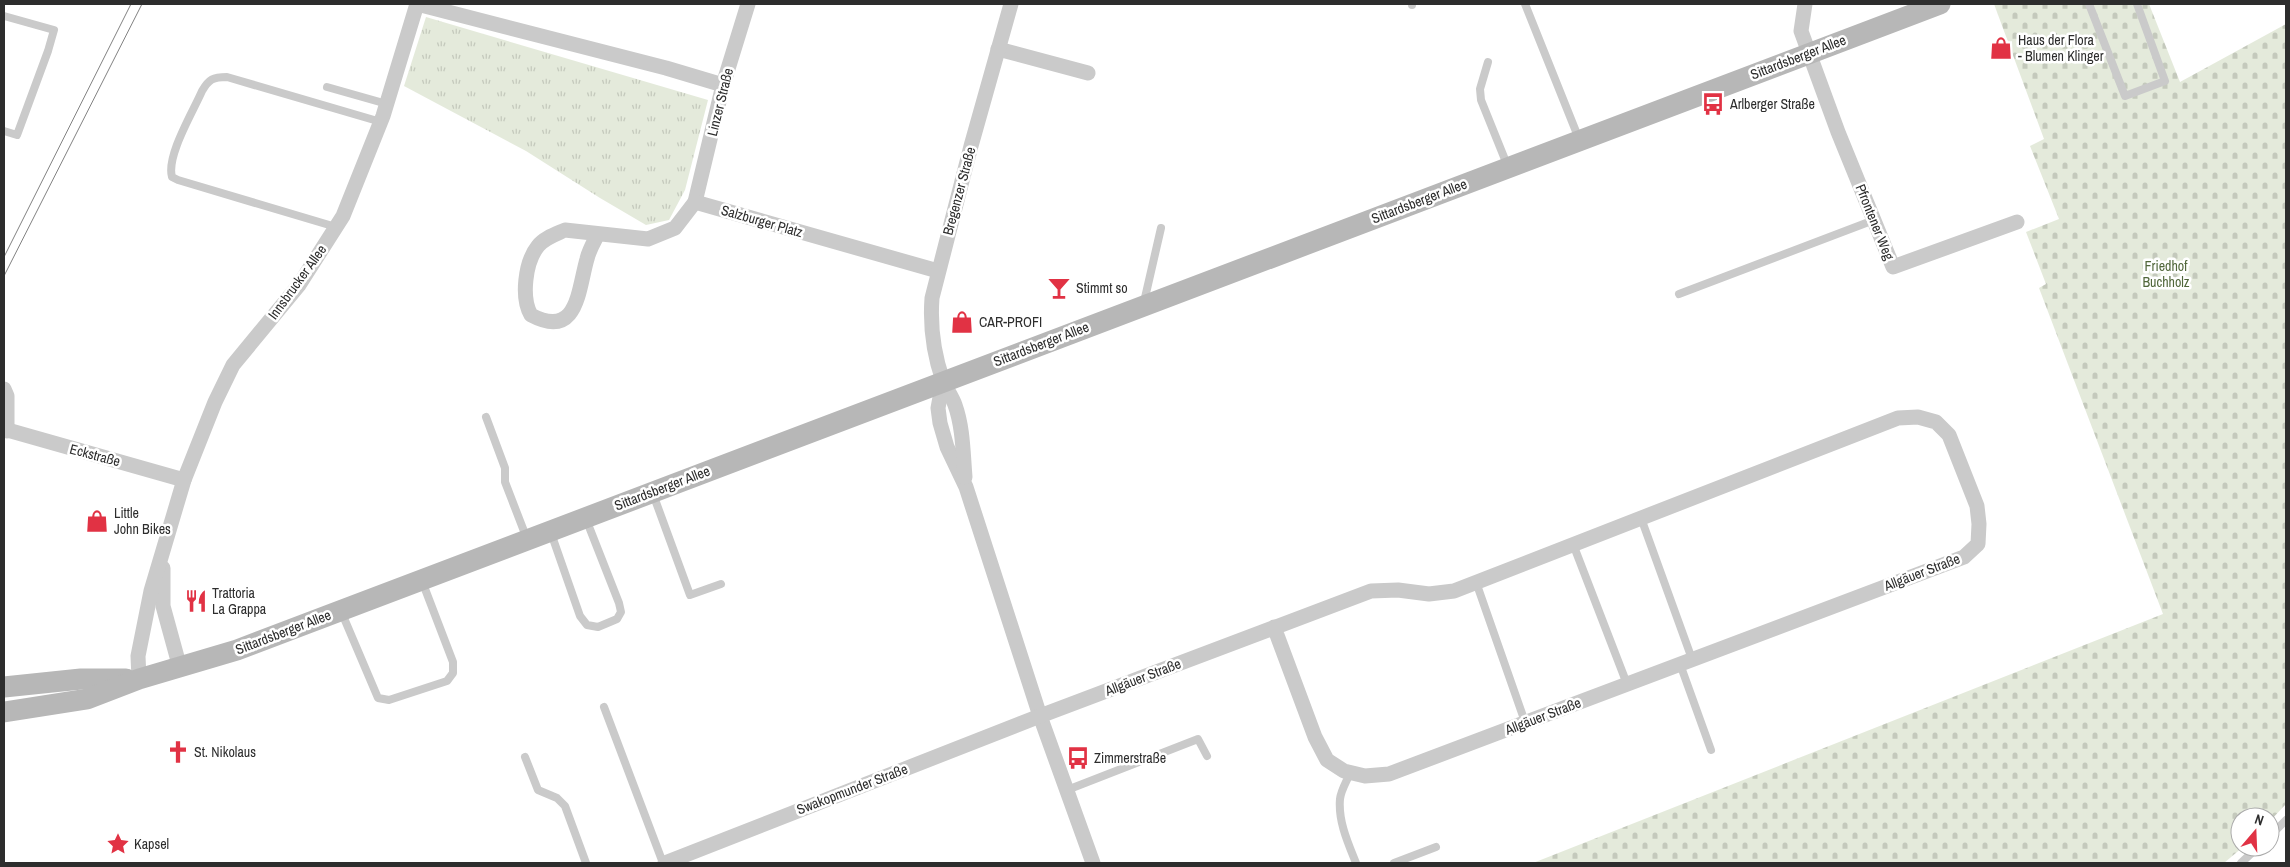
<svg xmlns="http://www.w3.org/2000/svg" width="2290" height="867" font-family="'Archivo Narrow',sans-serif">
<style>
.cemetery{fill:url(#cemetery-stones)}
.park{fill:url(#park-tufts)}
.lines{fill:none;stroke-linecap:round;stroke-linejoin:round}
.service{stroke:#cacaca;stroke-width:8}
.minor{stroke:#cacaca;stroke-width:15}
.secondary{stroke:#b7b7b7;stroke-width:21}
.tram{stroke:#828282;stroke-width:1}
.labels{text-anchor:middle;stroke-width:5;stroke-linejoin:round;paint-order:stroke}
.poi-label{font-size:14px;fill:#2d2d2d;stroke:#fff;text-anchor:start}
.street-label{font-size:14px;fill:#2d2d2d;stroke:#fff}
.park-label{font-size:14px;fill:#51673b;stroke:#fff}
</style>
<defs>
<pattern id="cemetery-stones" width="16" height="16" patternUnits="userSpaceOnUse" patternTransform="scale(1.25)"><rect width="16" height="16" fill="#e4eadb"/><path d="M2 7V4a2 2 0 0 1 4 0v3zM10 15v-3a2 2 0 0 1 4 0v3z" fill="#c4c9bc"/></pattern>
<pattern id="park-tufts" width="24" height="20" patternUnits="userSpaceOnUse" patternTransform="scale(1.25)"><rect width="24" height="20" fill="#e4eadb"/><path d="M3 7l-1-3M5 7V3M7 7l1-3M15 17l-1-3M17 17v-4M19 17l1-3" fill="none" stroke="#c4c9bc"/></pattern>
</defs>
<rect width="100%" height="100%" fill="#fff"/>
<path class="cemetery" d="M 1994,4 L 2149,4 L 2180,82 L 2286,24 L 2286,804 L 2270,821 L 2270,817 L 2240,817 L 2240,847 L 2243,847 L 2224,863 L 1533,863 L 2163,614 L 2039,288 L 2046,284 L 2026,232 L 2059,219 L 2030,146 L 2044,139 Z"/>
<path class="park" d="M 426,17 L 708,100 L 685,190 L 669,220 L 646,225 L 600,198 L 526,151 L 404,86 Z"/>
<g class="lines">
<g class="service">
<path d="M 1525,4 L 1579,139"/>
<path d="M 2089,4 L 2125,96 L 2165,81 L 2137,4"/>
<path d="M 1412,5 L 1412,4"/>
<path d="M 4,16 L 54,30 L 48,51 L 17,135 L 4,131"/>
<path d="M 1488,62 L 1480,89 L 1481,100 L 1508,167"/>
<path d="M 327,87 L 387,104"/>
<path d="M 336,227 L 178,180 L 172,177 C 166,156 193,112 202,91 C 209,79 213,77 227,77 L 381,122"/>
<path d="M 1679,294 L 1874,220"/>
<path d="M 1144,302 L 1161,228"/>
<path d="M 486,417 L 505,468 L 505,482 L 527,539"/>
<path d="M 653,494 L 690,595 L 721,584"/>
<path d="M 1641,518 L 1692,659"/>
<path d="M 551,533 L 580,616 L 587,625 L 598,627 L 617,619 L 621,612 L 619,603 L 586,519"/>
<path d="M 1573,544 L 1627,684"/>
<path d="M 1476,582 L 1525,722"/>
<path d="M 341,611 L 378,698 L 389,700 L 447,681 L 453,673 L 453,662 L 422,581"/>
<path d="M 1680,664 L 1711,750"/>
<path d="M 604,707 L 663,863"/>
<path d="M 525,757 L 538,790 L 557,798 L 565,806 L 586,863"/>
<path d="M 1350,773 C 1347,781 1341,790 1340,799 C 1338,821 1348,843 1356,863"/>
<path d="M 1067,790 L 1198,739 L 1207,756"/>
<path d="M 2270,836 L 2286,820"/>
<path d="M 1394,863 L 1436,847"/>
<path d="M 2241,863 L 2258,847"/>
</g>
<g class="minor">
<path d="M 417,4 L 666,68 L 723,85"/>
<path d="M 1805,4 L 1801,31 L 1838,132 L 1893,267 L 2017,222"/>
<path d="M 998,49 L 1088,73"/>
<path d="M 695,202 L 723,85 L 748,4"/>
<path d="M 598,234 C 594,242 589,250 587,259 C 578,290 578,340 531,315 C 521,298 525,262 538,246 C 544,238 556,234 565,230 L 648,239 L 675,228 L 695,202 L 938,271"/>
<path d="M 943,381 L 938,408 L 940,423 L 947,447 L 966,487 L 1040,716 L 1093,863"/>
<path d="M 4,389 L 7,396 L 7,431"/>
<path d="M 4,429 L 184,480"/>
<path d="M 965,477 C 963,453 963,427 955,405 C 952,396 946,389 943,381 C 934,355 930,325 932,298 L 971,146 L 1011,4"/>
<path d="M 163,568 L 163,606 L 180,668"/>
<path d="M 139,679 L 138,656 L 151,591 L 184,480 L 215,402 L 233,365 L 299,285 L 343,216 L 383,116 L 417,4"/>
<path d="M 665,863 L 1040,716 L 1371,591 L 1398,590 L 1429,594 L 1454,591 L 1898,418 L 1918,417 L 1936,422 L 1949,435 L 1977,506 L 1979,524 L 1978,544 L 1964,557 L 1389,774 L 1365,776 L 1344,771 L 1327,760 L 1315,737 L 1274,627"/>
</g>
<g class="secondary">
<path d="M 4,687 L 81,679 L 126,679"/>
<path d="M 4,712 L 87,699 L 139,679 L 237,650 L 1940,4"/>
</g>
<g class="tram">
<path d="M 4,257 L 131,4"/>
<path d="M 4,276 L 142,4"/>
</g>
</g>
<defs>
<symbol id="shop-bare" viewBox="-9 -9 18 18"><path d="M-5-2.5h2.3a2.7 3.5 0 0 1 5.4 0H5L5.5 6h-11ZM-1.5-2.5h3a1.5 2.3 0 0 0-3 0Z" fill="#e13244" stroke="#fff" stroke-width="2.5" paint-order="stroke"/></symbol>
<symbol id="bus-bare" viewBox="-9 -9 18 18"><path d="M-5-6H5V4H4V6H2V4H-2V6H-4V4H-5ZM-3.5-4V0h7V-4ZM-3.5 1.2v1.5H-2V1.2ZM2 1.2v1.5H3.5V1.2Z" fill="#e13244" stroke="#fff" stroke-width="2.5" paint-order="stroke"/></symbol>
<symbol id="bar-bare" viewBox="-9 -9 18 18"><path d="M-6-5H6L.8 .8V4.5H3.5V6h-7V4.5H-.8V.8Z" fill="#e13244" stroke="#fff" stroke-width="2.5" paint-order="stroke"/></symbol>
<symbol id="restaurant-bare" viewBox="-9 -9 18 18"><path d="M-5-6h1v4h1v-4h1v4h1v-4h1v5L-1.5 .5V6h-2V.5L-5-1ZM5-6V6H3V1.5H1.5Q1.5-4 5-6Z" fill="#e13244" stroke="#fff" stroke-width="2.5" paint-order="stroke"/></symbol>
<symbol id="church-bare" viewBox="-9 -9 18 18"><path d="M-1.2-6h2.4v3.5h3.3v2.4h-3.3V6h-2.4V-.1h-3.3v-2.4h3.3Z" fill="#e13244" stroke="#fff" stroke-width="2.5" paint-order="stroke"/></symbol>
<symbol id="sight-bare" viewBox="-9 -9 18 18"><path d="M0-6L1.8-2.2L6-1.7L2.9 1.2L3.7 5.4L0 3.3L-3.7 5.4L-2.9 1.2L-6-1.7L-1.8-2.2Z" fill="#e13244" stroke="#fff" stroke-width="2.5" paint-order="stroke"/></symbol>
</defs>
<g fill-rule="evenodd">
<use href="#shop-bare" x="1985" y="32" width="32" height="32"/>
<use href="#bus-bare" x="1697" y="88" width="32" height="32"/>
<use href="#bar-bare" x="1043" y="272" width="32" height="32"/>
<use href="#shop-bare" x="946" y="306" width="32" height="32"/>
<use href="#shop-bare" x="81" y="505" width="32" height="32"/>
<use href="#restaurant-bare" x="180" y="585" width="32" height="32"/>
<use href="#church-bare" x="162" y="736" width="32" height="32"/>
<use href="#bus-bare" x="1062" y="742" width="32" height="32"/>
<use href="#sight-bare" x="102" y="828" width="32" height="32"/>
</g>
<g class="labels">
<g class="poi-label">
<text x="2018" y="45">Haus der Flora<tspan x="2018" dy="16">- Blumen Klinger</tspan></text>
<text x="1730" y="109">Arlberger Straße</text>
<text x="1076" y="293">Stimmt so</text>
<text x="979" y="327">CAR-PROFI</text>
<text x="114" y="518">Little<tspan x="114" dy="16">John Bikes</tspan></text>
<text x="212" y="598">Trattoria<tspan x="212" dy="16">La Grappa</tspan></text>
<text x="194" y="757">St. Nikolaus</text>
<text x="1094" y="763">Zimmerstraße</text>
<text x="134" y="849">Kapsel</text>
</g>
<g class="street-label">
<text transform="translate(1798 57) rotate(-21)" y="5">Sittardsberger Allee</text>
<text transform="translate(720 102) rotate(-76)" y="5">Linzer Straße</text>
<text transform="translate(959 191) rotate(-75)" y="5">Bregenzer Straße</text>
<text transform="translate(1419 201) rotate(-21)" y="5">Sittardsberger Allee</text>
<text transform="translate(762 221) rotate(16)" y="5">Salzburger Platz</text>
<text transform="translate(1875 222) rotate(68)" y="5">Pfrontener Weg</text>
<text transform="translate(297 282) rotate(-54)" y="5">Innsbrucker Allee</text>
<text transform="translate(1041 344) rotate(-21)" y="5">Sittardsberger Allee</text>
<text transform="translate(95 455) rotate(15)" y="5">Eckstraße</text>
<text transform="translate(662 488) rotate(-21)" y="5">Sittardsberger Allee</text>
<text transform="translate(1922 572) rotate(-21)" y="5">Allgäuer Straße</text>
<text transform="translate(283 632) rotate(-21)" y="5">Sittardsberger Allee</text>
<text transform="translate(1143 677) rotate(-21)" y="5">Allgäuer Straße</text>
<text transform="translate(1543 716) rotate(-21)" y="5">Allgäuer Straße</text>
<text transform="translate(852 789) rotate(-21)" y="5">Swakopmunder Straße</text>
</g>
<g class="park-label">
<text x="2166" y="271">Friedhof<tspan x="2166" dy="16">Buchholz</tspan></text>
</g>
</g>
<rect width="2290" height="867" fill="none" stroke="#2d2d2d" stroke-width="10"/>
<g transform="translate(2255 832) rotate(19)"><circle r="24" fill="#ffffff" stroke="#ababab"/>
<path d="M0-4L9 19L0 12L-9 19Z" fill="#e13244"/>
<text y="-8" font-size="14" font-weight="bold" text-anchor="middle" fill="#2d2d2d">N</text>
</g>
</svg>
